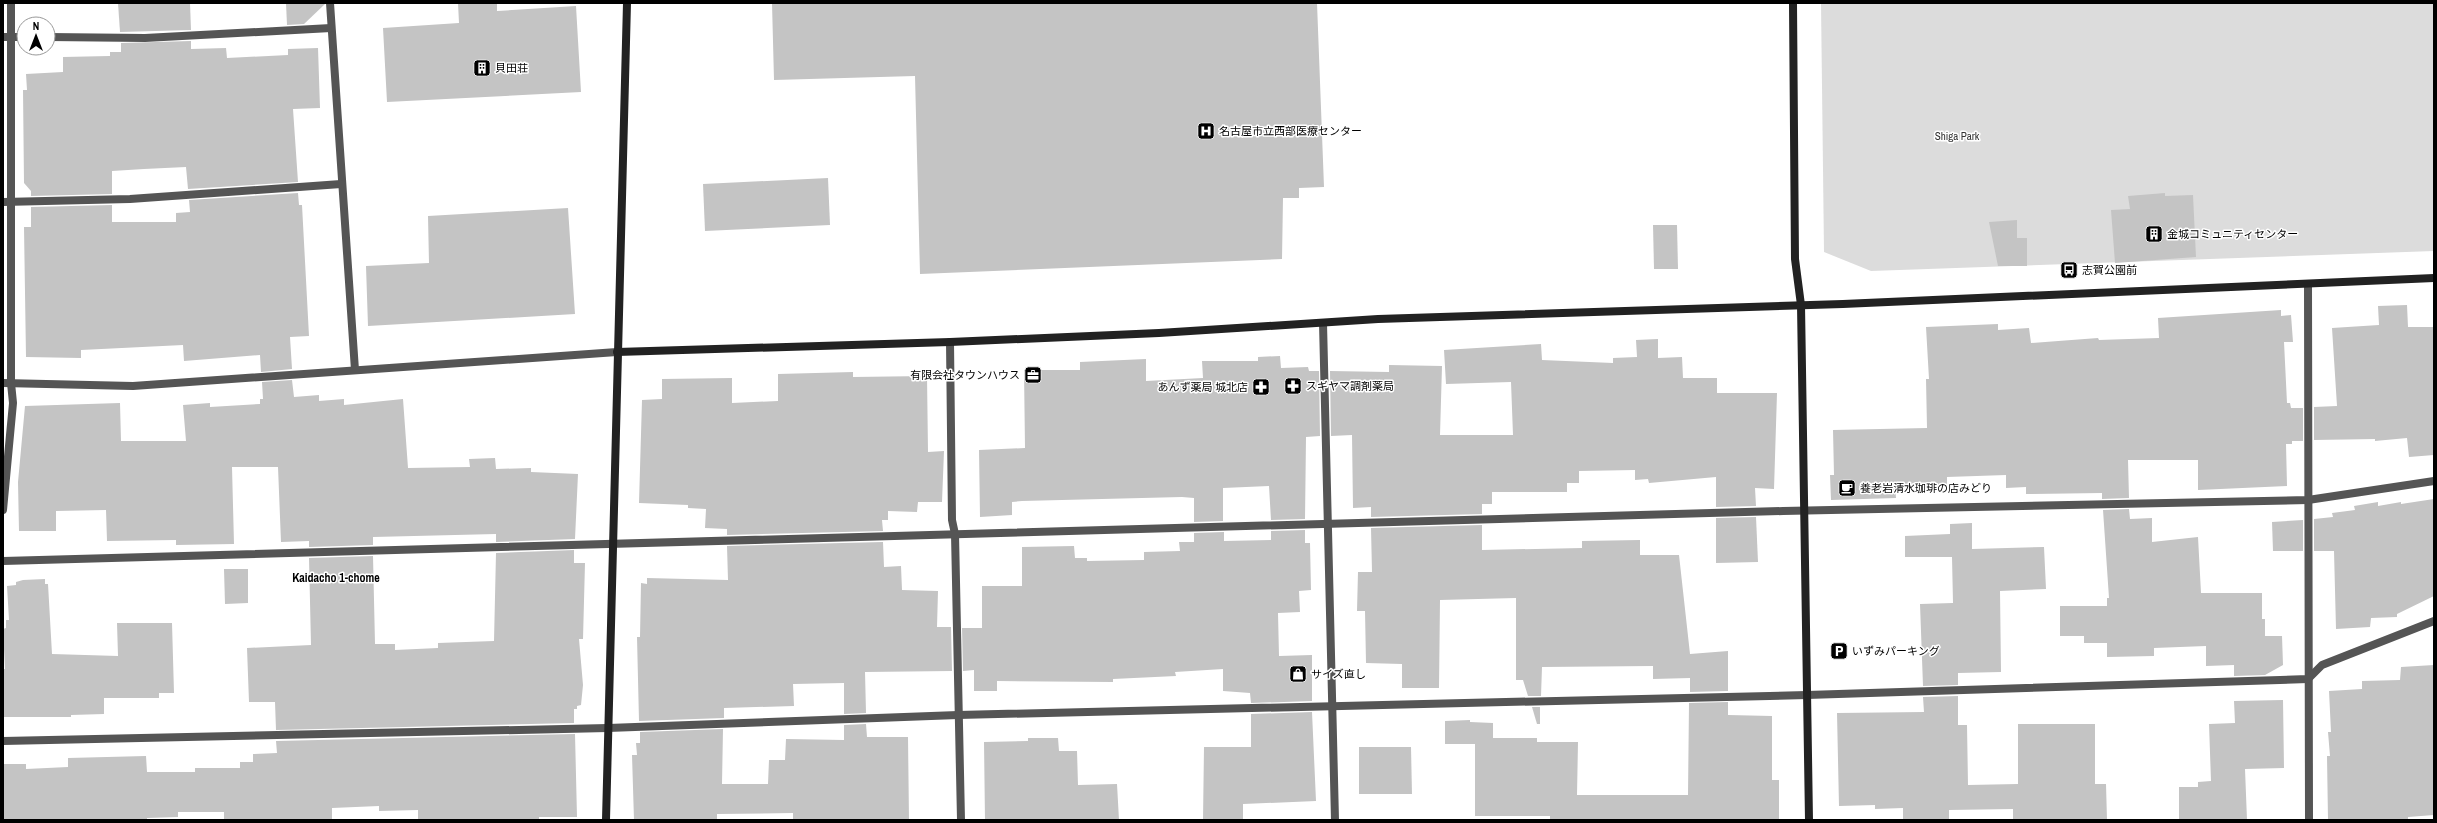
<svg xmlns="http://www.w3.org/2000/svg" width="2437" height="823" font-family="'Archivo Narrow','Noto Sans JP',sans-serif">
<style>
.green{fill:#dcdcdc}
.building{fill:#c4c4c4}
.lines{fill:none;stroke-linecap:round;stroke-linejoin:round}
.street{stroke:#555;stroke-width:8}
.secondary{stroke:#222;stroke-width:8}
.labels{text-anchor:middle;stroke-width:3;stroke-linejoin:round;paint-order:stroke}
.poi-label{font-size:11px;fill:#000;stroke:#fff;text-anchor:start}
.park-label{font-size:11px;fill:#333;stroke:#fff}
.neighbourhood-label{font-size:12px;font-weight:bold;fill:#000;stroke:#fff}
</style>
<rect width="100%" height="100%" fill="#fff"/>
<path class="green" d="M 1821,3 L 2434,3 L 2434,251 L 1871,271 L 1824,252 Z"/>
<g class="building">
<path d="M 118,3 L 190,3 L 191,30 L 120,32 Z"/>
<path d="M 286,3 L 325,3 L 325,4 L 304,24 L 287,25 Z"/>
<path d="M 458,3 L 497,3 L 497,11 L 576,6 L 581,92 L 387,102 L 383,28 L 459,23 Z"/>
<path d="M 772,3 L 1317,3 L 1324,187 L 1299,188 L 1299,198 L 1283,198 L 1282,259 L 920,274 L 915,76 L 774,80 Z"/>
<path d="M 191,41 L 191,49 L 226,48 L 227,58 L 288,55 L 288,49 L 318,48 L 320,108 L 293,109 L 298,182 L 188,189 L 186,167 L 144,169 L 112,171 L 112,194 L 31,196 L 31,191 L 24,183 L 23,90 L 27,90 L 26,74 L 63,72 L 63,57 L 110,56 L 110,52 L 121,52 L 121,43 Z"/>
<path d="M 828,178 L 830,225 L 705,231 L 703,184 Z"/>
<path d="M 298,193 L 299,205 L 302,205 L 309,336 L 290,337 L 292,369 L 261,372 L 260,355 L 184,361 L 183,345 L 81,350 L 81,358 L 26,357 L 24,227 L 31,227 L 31,207 L 112,205 L 112,222 L 176,222 L 176,213 L 190,212 L 189,200 Z"/>
<path d="M 2165,193 L 2165,196 L 2193,195 L 2196,257 L 2115,263 L 2111,210 L 2130,209 L 2128,196 Z"/>
<path d="M 568,208 L 575,314 L 368,326 L 366,266 L 429,263 L 428,216 Z"/>
<path d="M 2017,220 L 2017,238 L 2027,238 L 2027,266 L 1998,266 L 1989,222 Z"/>
<path d="M 1653,225 L 1677,225 L 1678,269 L 1654,269 Z"/>
<path d="M 2407,305 L 2408,327 L 2434,327 L 2434,455 L 2409,457 L 2407,438 L 2375,441 L 2375,439 L 2314,440 L 2314,407 L 2337,406 L 2332,328 L 2379,325 L 2378,306 Z"/>
<path d="M 2281,310 L 2281,316 L 2291,315 L 2293,342 L 2284,342 L 2287,403 L 2290,403 L 2291,408 L 2303,408 L 2303,441 L 2292,441 L 2292,444 L 2286,444 L 2287,486 L 2198,490 L 2198,460 L 2128,460 L 2129,498 L 2102,499 L 2102,493 L 2026,494 L 2026,487 L 2006,488 L 2006,475 L 1947,477 L 1947,486 L 1895,485 L 1896,498 L 1831,500 L 1830,475 L 1834,475 L 1833,430 L 1927,428 L 1926,379 L 1929,379 L 1926,327 L 1998,324 L 1998,330 L 2029,328 L 2031,343 L 2098,338 L 2099,340 L 2159,338 L 2158,318 Z"/>
<path d="M 1658,339 L 1658,358 L 1682,357 L 1683,378 L 1717,378 L 1717,393 L 1777,393 L 1774,489 L 1755,488 L 1756,506 L 1716,507 L 1716,477 L 1649,483 L 1648,479 L 1635,480 L 1635,470 L 1579,471 L 1579,483 L 1567,483 L 1567,492 L 1492,492 L 1492,504 L 1482,504 L 1482,514 L 1371,517 L 1371,507 L 1353,508 L 1352,435 L 1331,436 L 1330,371 L 1389,372 L 1389,365 L 1442,366 L 1440,435 L 1513,435 L 1511,382 L 1446,384 L 1444,350 L 1541,344 L 1542,360 L 1613,363 L 1613,358 L 1637,357 L 1636,340 Z"/>
<path d="M 1280,356 L 1281,368 L 1308,367 L 1309,371 L 1319,371 L 1320,436 L 1306,437 L 1305,519 L 1271,520 L 1269,486 L 1223,488 L 1223,521 L 1194,522 L 1194,498 L 1182,497 L 1022,501 L 1012,502 L 1012,515 L 980,517 L 979,450 L 1025,448 L 1024,370 L 1080,370 L 1080,362 L 1146,359 L 1146,381 L 1203,378 L 1202,361 L 1258,361 L 1258,357 Z"/>
<path d="M 853,372 L 853,377 L 927,376 L 928,452 L 944,451 L 942,502 L 918,502 L 917,512 L 888,511 L 888,520 L 882,520 L 883,531 L 727,535 L 727,529 L 705,528 L 706,509 L 688,508 L 688,505 L 639,503 L 642,400 L 662,399 L 662,379 L 732,378 L 732,403 L 778,401 L 778,374 Z"/>
<path d="M 292,380 L 294,397 L 319,395 L 319,401 L 344,399 L 344,405 L 403,399 L 408,468 L 470,467 L 469,459 L 495,458 L 496,469 L 531,468 L 531,472 L 578,474 L 575,539 L 496,542 L 496,534 L 373,537 L 373,545 L 309,547 L 309,541 L 281,542 L 278,467 L 232,467 L 234,544 L 176,545 L 176,540 L 107,541 L 106,510 L 56,511 L 56,531 L 19,531 L 18,482 L 25,406 L 120,403 L 121,441 L 186,441 L 183,405 L 210,403 L 210,407 L 260,404 L 260,399 L 263,399 L 262,382 Z"/>
<path d="M 2434,499 L 2434,596 L 2397,614 L 2397,617 L 2371,618 L 2370,627 L 2336,629 L 2334,551 L 2314,551 L 2314,519 L 2333,517 L 2332,513 L 2355,510 L 2354,506 L 2378,502 L 2378,506 L 2401,502 L 2401,504 Z"/>
<path d="M 2129,509 L 2130,519 L 2152,518 L 2152,542 L 2198,537 L 2201,593 L 2262,593 L 2262,619 L 2265,619 L 2265,636 L 2282,636 L 2283,665 L 2265,675 L 2234,676 L 2234,665 L 2206,666 L 2206,646 L 2154,648 L 2154,656 L 2107,657 L 2107,643 L 2084,643 L 2084,636 L 2060,636 L 2060,606 L 2107,606 L 2107,598 L 2109,598 L 2103,510 Z"/>
<path d="M 1756,517 L 1758,562 L 1716,563 L 1716,518 Z"/>
<path d="M 2303,520 L 2303,551 L 2273,551 L 2272,522 Z"/>
<path d="M 1972,523 L 1972,549 L 2044,547 L 2046,589 L 2000,591 L 2001,672 L 1958,673 L 1958,685 L 1923,686 L 1920,604 L 1953,603 L 1952,557 L 1905,557 L 1905,536 L 1950,534 L 1950,524 Z"/>
<path d="M 1482,525 L 1482,550 L 1582,548 L 1582,541 L 1640,540 L 1640,555 L 1679,555 L 1690,654 L 1728,651 L 1728,691 L 1690,692 L 1690,678 L 1653,679 L 1653,666 L 1542,667 L 1541,696 L 1528,696 L 1523,680 L 1516,680 L 1516,598 L 1440,600 L 1439,688 L 1402,688 L 1402,664 L 1366,663 L 1365,611 L 1357,611 L 1358,572 L 1372,572 L 1371,528 Z"/>
<path d="M 1305,530 L 1305,543 L 1310,543 L 1311,590 L 1299,591 L 1300,612 L 1278,613 L 1279,656 L 1312,655 L 1312,701 L 1251,703 L 1250,693 L 1223,691 L 1223,669 L 1175,672 L 1176,676 L 1113,679 L 1113,682 L 997,681 L 997,691 L 974,691 L 974,670 L 963,671 L 962,628 L 982,628 L 982,586 L 1022,586 L 1022,547 L 1074,546 L 1075,558 L 1087,558 L 1087,561 L 1144,560 L 1144,552 L 1180,551 L 1179,542 L 1194,542 L 1194,533 L 1224,532 L 1224,541 L 1271,540 L 1271,531 Z"/>
<path d="M 883,542 L 884,567 L 901,566 L 902,590 L 938,591 L 937,627 L 951,627 L 952,671 L 865,672 L 866,713 L 844,714 L 844,683 L 793,684 L 794,706 L 724,708 L 724,718 L 639,721 L 637,637 L 640,637 L 641,583 L 647,584 L 647,578 L 728,580 L 727,546 Z"/>
<path d="M 574,550 L 574,563 L 585,563 L 583,639 L 579,639 L 583,685 L 581,705 L 577,706 L 577,709 L 574,709 L 574,723 L 276,730 L 275,702 L 249,702 L 247,648 L 311,645 L 309,558 L 373,556 L 375,644 L 395,644 L 395,650 L 438,648 L 438,643 L 494,641 L 496,553 Z"/>
<path d="M 224,569 L 248,569 L 248,603 L 225,604 Z"/>
<path d="M 45,579 L 45,584 L 48,584 L 52,654 L 118,656 L 117,623 L 172,623 L 174,693 L 159,693 L 159,698 L 104,698 L 104,714 L 71,715 L 71,717 L 3,717 L 3,669 L 5,669 L 3,629 L 6,628 L 6,620 L 9,620 L 7,586 L 16,585 L 16,582 L 23,580 Z"/>
<path d="M 2434,665 L 2434,815 L 2408,817 L 2408,820 L 2328,820 L 2327,756 L 2330,756 L 2328,732 L 2331,732 L 2329,691 L 2362,689 L 2362,681 L 2400,680 L 2401,667 Z"/>
<path d="M 1958,696 L 1958,725 L 1967,725 L 1968,785 L 2018,784 L 2018,724 L 2095,724 L 2095,784 L 2106,784 L 2107,820 L 2013,820 L 2013,809 L 1949,810 L 1949,820 L 1903,820 L 1903,808 L 1875,809 L 1875,805 L 1839,806 L 1837,713 L 1924,712 L 1923,697 Z"/>
<path d="M 2283,700 L 2284,768 L 2245,769 L 2247,820 L 2179,820 L 2179,787 L 2198,787 L 2198,782 L 2211,781 L 2209,724 L 2235,723 L 2234,701 Z"/>
<path d="M 1728,702 L 1728,715 L 1772,716 L 1772,780 L 1779,780 L 1779,820 L 1550,820 L 1550,816 L 1475,816 L 1475,744 L 1445,744 L 1445,721 L 1470,720 L 1470,722 L 1493,723 L 1493,738 L 1537,738 L 1537,742 L 1578,742 L 1577,795 L 1688,795 L 1689,703 Z"/>
<path d="M 1532,707 L 1540,707 L 1540,724 L 1537,724 Z"/>
<path d="M 1312,712 L 1316,801 L 1243,804 L 1243,820 L 1203,820 L 1204,747 L 1251,747 L 1251,714 Z"/>
<path d="M 866,724 L 867,737 L 908,737 L 909,820 L 793,820 L 793,813 L 717,814 L 717,820 L 634,820 L 632,755 L 637,755 L 636,743 L 640,743 L 640,732 L 723,729 L 722,784 L 768,784 L 769,760 L 785,760 L 786,739 L 844,740 L 844,725 Z"/>
<path d="M 575,734 L 577,817 L 539,817 L 539,820 L 418,820 L 418,810 L 379,811 L 379,806 L 332,808 L 332,820 L 224,820 L 224,812 L 178,812 L 178,817 L 147,818 L 147,820 L 3,820 L 3,764 L 26,764 L 26,769 L 68,767 L 68,758 L 146,756 L 147,772 L 195,772 L 195,768 L 240,768 L 240,762 L 253,762 L 253,754 L 277,753 L 276,741 Z"/>
<path d="M 1028,738 L 1058,738 L 1059,751 L 1077,751 L 1078,785 L 1117,784 L 1119,820 L 985,820 L 984,742 L 1028,741 Z"/>
<path d="M 1359,747 L 1411,747 L 1412,794 L 1359,794 Z"/>
</g>
<g class="lines">
<g class="street">
<path d="M 330,3 L 355,370"/>
<path d="M 3,37 L 24,37"/>
<path d="M 48,37 L 145,38 L 331,28"/>
<path d="M 3,202 L 130,199 L 341,184"/>
<path d="M 2308,285 L 2309,820"/>
<path d="M 1323,323 L 1335,820"/>
<path d="M 950,342 L 952,520 L 955,534 L 961,820"/>
<path d="M 3,383 L 133,386 L 617,352"/>
<path d="M 3,510 L 13,403 L 11,383 L 11,3"/>
<path d="M 3,561 L 1783,511 L 2308,500 L 2434,481"/>
<path d="M 3,741 L 608,728 L 958,715 L 1807,695 L 2308,679 L 2322,665 L 2434,621"/>
</g>
<g class="secondary">
<path d="M 1793,3 L 1795,259 L 1801,305 L 1809,820"/>
<path d="M 617,352 L 950,342 L 1159,333 L 1378,319 L 1843,304 L 2434,278"/>
<path d="M 606,820 L 627,3"/>
</g>
</g>
<defs>
<symbol id="building-square" viewBox="-11 -11 22 22"><rect x="-9" y="-9" width="18" height="18" rx="4" fill="#000" stroke="#fff"/><path d="M-4-6H4V6H1V3H-1V6H-4ZM-2.5-4.3h1.7v1.8h-1.7ZM.8-4.3h1.7v1.8H.8ZM-2.5-1h1.7V.8h-1.7ZM.8-1h1.7V.8H.8Z" fill="#fff"/></symbol>
<symbol id="hospital-square" viewBox="-11 -11 22 22"><rect x="-9" y="-9" width="18" height="18" rx="4" fill="#000" stroke="#fff"/><path d="M-5-5h3v3.5h4V-5h3V5h-3V1.5h-4V5h-3Z" fill="#fff"/></symbol>
<symbol id="bus-square" viewBox="-11 -11 22 22"><rect x="-9" y="-9" width="18" height="18" rx="4" fill="#000" stroke="#fff"/><path d="M-5-6H5V4H4V6H2V4H-2V6H-4V4H-5ZM-3.5-4V0h7V-4ZM-3.5 1.2v1.5H-2V1.2ZM2 1.2v1.5H3.5V1.2Z" fill="#fff"/></symbol>
<symbol id="office-square" viewBox="-11 -11 22 22"><rect x="-9" y="-9" width="18" height="18" rx="4" fill="#000" stroke="#fff"/><path d="M-6-3h4V-5.5h4V-3h4V5H-6ZM-1-4.5V-3h2v-1.5ZM-6 0V1H6V0Z" fill="#fff"/></symbol>
<symbol id="pharmacy-square" viewBox="-11 -11 22 22"><rect x="-9" y="-9" width="18" height="18" rx="4" fill="#000" stroke="#fff"/><path d="M-2-6h4v4h4v4h-4v4h-4v-4h-4v-4h4Z" fill="#fff"/></symbol>
<symbol id="cafe-square" viewBox="-11 -11 22 22"><rect x="-9" y="-9" width="18" height="18" rx="4" fill="#000" stroke="#fff"/><path d="M-5.5-4.5H6V0H3Q3 3.5 0 3.5H-2.5Q-5.5 3.5-5.5 0ZM3-3.2v2h1.7v-2ZM-6 4.5H4V6H-6Z" fill="#fff"/></symbol>
<symbol id="parking-square" viewBox="-11 -11 22 22"><rect x="-9" y="-9" width="18" height="18" rx="4" fill="#000" stroke="#fff"/><path d="M-3.5-5.5H1a3.5 3.5 0 0 1 0 7H-1V5.5H-3.5ZM-1-3.4V-.6H.8a1.4 1.4 0 0 0 0-2.8Z" fill="#fff"/></symbol>
<symbol id="shop-square" viewBox="-11 -11 22 22"><rect x="-9" y="-9" width="18" height="18" rx="4" fill="#000" stroke="#fff"/><path d="M-5-2.5h2.3a2.7 3.5 0 0 1 5.4 0H5L5.5 6h-11ZM-1.5-2.5h3a1.5 2.3 0 0 0-3 0Z" fill="#fff"/></symbol>
</defs>
<g fill-rule="evenodd">
<use href="#building-square" x="472" y="58" width="20" height="20"/>
<use href="#hospital-square" x="1196" y="121" width="20" height="20"/>
<use href="#building-square" x="2144" y="224" width="20" height="20"/>
<use href="#bus-square" x="2059" y="260" width="20" height="20"/>
<use href="#office-square" x="1023" y="365" width="20" height="20"/>
<use href="#pharmacy-square" x="1283" y="376" width="20" height="20"/>
<use href="#pharmacy-square" x="1251" y="377" width="20" height="20"/>
<use href="#cafe-square" x="1837" y="478" width="20" height="20"/>
<use href="#parking-square" x="1829" y="641" width="20" height="20"/>
<use href="#shop-square" x="1288" y="664" width="20" height="20"/>
</g>
<g class="labels">
<g class="poi-label">
<text x="495" y="72">貝田荘</text>
<text x="1219" y="135">名古屋市立西部医療センター</text>
<text x="2167" y="238">金城コミュニティセンター</text>
<text x="2082" y="274">志賀公園前</text>
<text x="1020" y="379" text-anchor="end">有限会社タウンハウス</text>
<text x="1306" y="390">スギヤマ調剤薬局</text>
<text x="1248" y="391" text-anchor="end">あんず薬局 城北店</text>
<text x="1860" y="492">養老岩清水珈琲の店みどり</text>
<text x="1852" y="655">いずみパーキング</text>
<text x="1311" y="678">サイズ直し</text>
</g>
<g class="park-label">
<text x="1957" y="140">Shiga Park</text>
</g>
<g class="neighbourhood-label">
<text x="336" y="582">Kaidacho 1-chome</text>
</g>
</g>
<rect width="2437" height="823" fill="none" stroke="#000000" stroke-width="8"/>
<g transform="translate(36 36)"><circle r="19" fill="#ffffff" stroke="#999999"/>
<path d="M0-3L7 15L0 10L-7 15Z" fill="#000000"/>
<text y="-6" font-size="11" font-weight="bold" text-anchor="middle" fill="#000000">N</text>
</g>
</svg>
